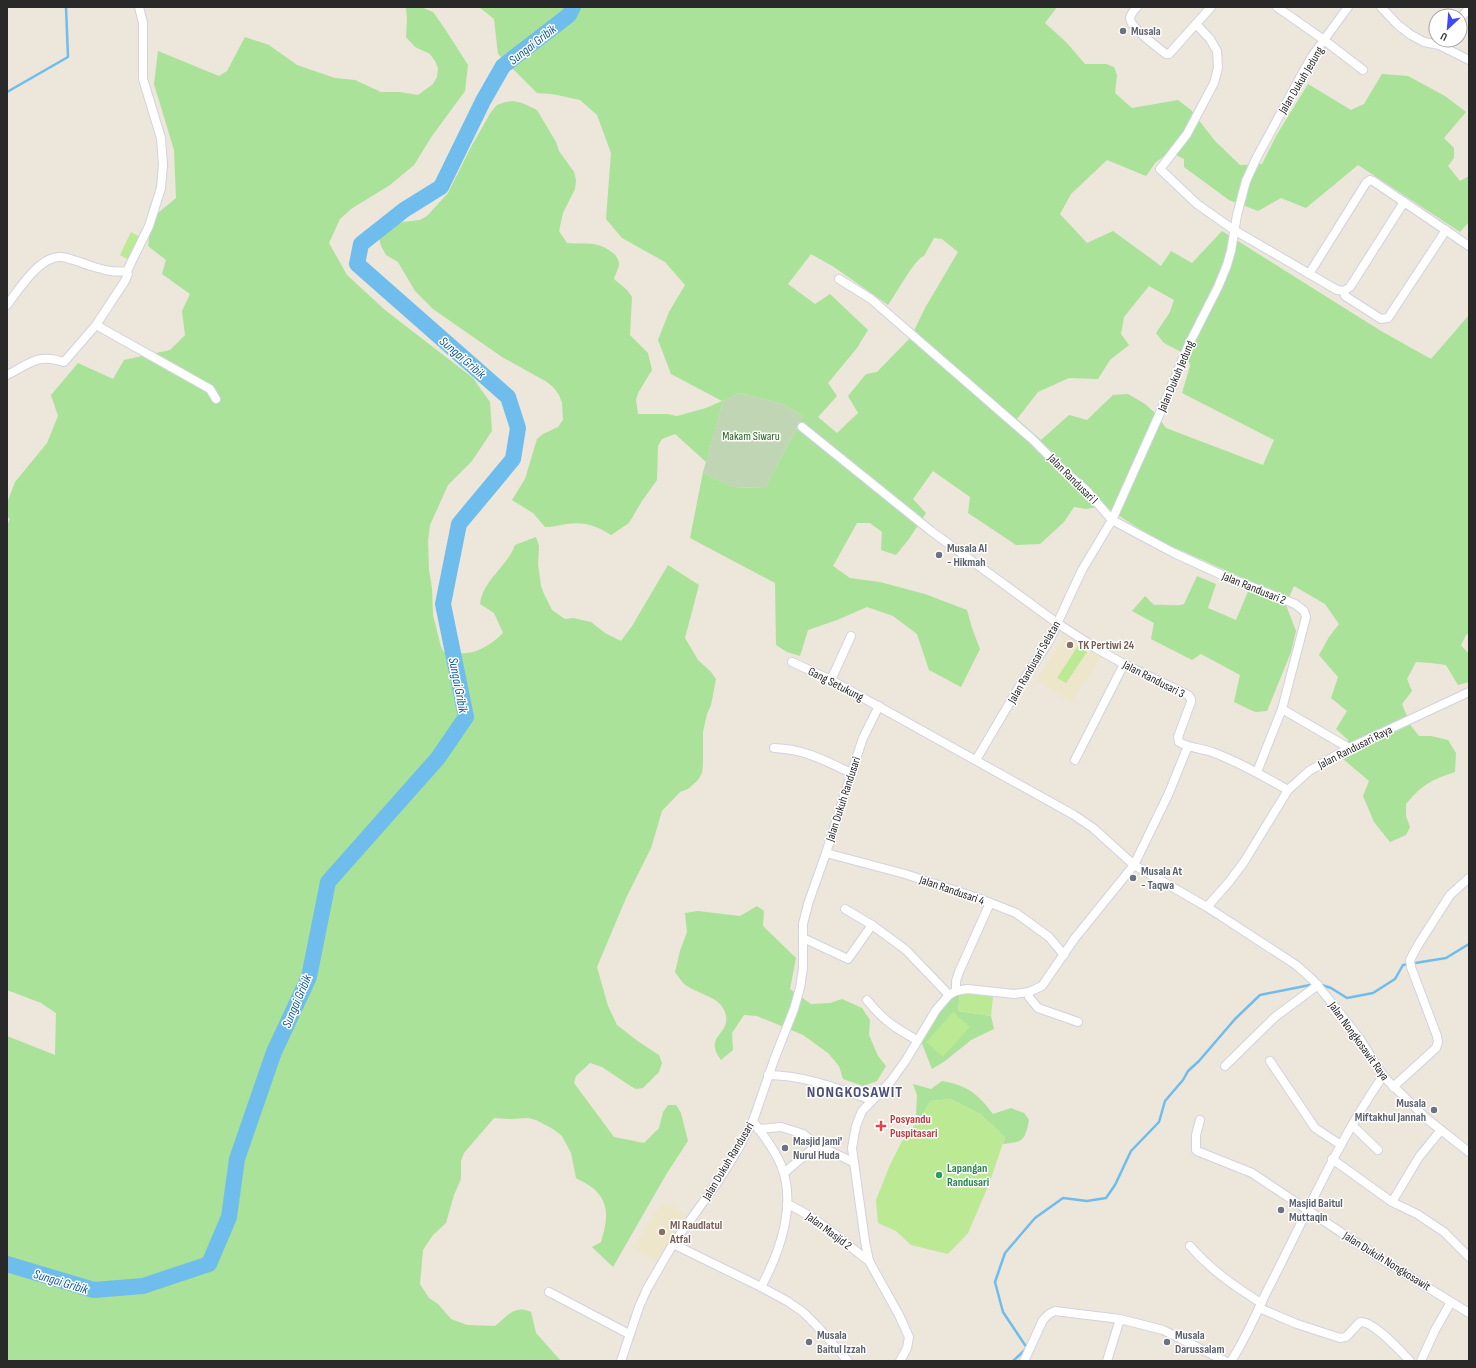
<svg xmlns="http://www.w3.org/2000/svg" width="1476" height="1368" font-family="'Sofia Sans Condensed',sans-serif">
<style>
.education{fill:#ede6cb}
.green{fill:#a9e298;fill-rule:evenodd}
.cemetery{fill:#c0d5b3}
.pitch{fill:#bbe994}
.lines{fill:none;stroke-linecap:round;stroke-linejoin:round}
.stream{stroke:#6fbded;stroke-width:2.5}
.river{stroke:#6fbded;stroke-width:16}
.minor-casing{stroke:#d1d2e2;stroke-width:10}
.minor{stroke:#fff;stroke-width:8}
.worship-dot{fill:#6b7280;stroke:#fff;stroke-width:1.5}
.education-dot{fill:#8d6e63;stroke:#fff;stroke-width:1.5}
.health-dot{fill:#e0444e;stroke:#fff;stroke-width:1.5}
.leisure-dot{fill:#2e9e5b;stroke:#fff;stroke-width:1.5}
.labels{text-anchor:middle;stroke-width:3;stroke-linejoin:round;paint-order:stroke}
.worship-label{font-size:12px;font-weight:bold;fill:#5b616d;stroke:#fff;text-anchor:start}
.street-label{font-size:12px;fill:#292929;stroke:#fff}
.park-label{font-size:12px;fill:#21661a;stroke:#fff}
.education-label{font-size:12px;font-weight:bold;fill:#785e54;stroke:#fff;text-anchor:start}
.health-label{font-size:12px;font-weight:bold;fill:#be3a42;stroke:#fff;text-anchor:start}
.leisure-label{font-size:12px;font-weight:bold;fill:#27864d;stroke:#fff;text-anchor:start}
.water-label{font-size:13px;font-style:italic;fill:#0e5a99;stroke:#fff}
.district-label{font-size:16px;font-weight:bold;letter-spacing:1px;fill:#4a4d7a;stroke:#fff}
</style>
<rect width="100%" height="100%" fill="#ece6db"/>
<g class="education">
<path d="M 1067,634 L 1101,657 L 1071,703 L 1037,680 Z"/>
<path d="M 663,1201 L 692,1217 L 659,1261 L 633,1248 Z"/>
</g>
<g class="green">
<path d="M 406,7 L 421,7 L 433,12 L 445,29 L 468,65 L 465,91 L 432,136 L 414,165 L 390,185 L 351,209 L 340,219 L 329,243 L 347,275 L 385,310 L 473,378 L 490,402 L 492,431 L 472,461 L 448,485 L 430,525 L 428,541 L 429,570 L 432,588 L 433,615 L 441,647 L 444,652 C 452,652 460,654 467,653 C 480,652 494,642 503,633 L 494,613 L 480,604 C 483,580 507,567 515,545 L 536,537 L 539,546 L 538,564 L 541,586 L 544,594 L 552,610 L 565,619 L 573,618 L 591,622 L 605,633 L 621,641 L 632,626 L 668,565 L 699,585 L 685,638 L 698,660 L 711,672 L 716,679 L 711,705 L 707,714 L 703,732 L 703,764 L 702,773 L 698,780 L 688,789 L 680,792 L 662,811 L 651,848 L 626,898 L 597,967 L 608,1006 L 617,1025 L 639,1042 L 659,1055 L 662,1063 L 659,1072 L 643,1088 L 636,1089 L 632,1087 L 602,1067 L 590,1063 L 576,1076 L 574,1083 L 614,1137 L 644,1143 L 659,1128 L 663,1112 L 668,1105 L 676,1105 L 681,1113 L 688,1141 L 667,1173 L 613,1267 L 592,1247 L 601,1242 C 606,1225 611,1207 597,1192 C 592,1186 583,1182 576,1178 L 571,1153 L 562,1136 L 553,1129 L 536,1120 L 528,1118 L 511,1119 L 494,1118 L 464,1153 L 461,1161 L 461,1179 L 454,1195 L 446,1223 L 433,1235 L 423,1250 L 420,1284 L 429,1298 L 438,1304 L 451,1319 L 467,1325 L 495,1326 C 508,1316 514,1304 531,1312 L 536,1333 L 561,1361 L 7,1361 L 7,1036 L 55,1055 L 56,1013 L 41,1003 L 7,990 L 7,526 L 10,519 L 7,516 L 7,503 L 15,482 L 47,443 L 58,416 L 51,395 L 78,363 L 113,379 L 124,360 L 170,350 L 185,335 L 182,311 L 190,294 L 162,274 L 166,260 L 148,246 L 152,218 L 176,198 L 174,150 L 154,84 L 158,51 L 219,76 L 227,71 L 245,37 L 269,45 L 297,65 L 335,78 L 355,80 L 381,92 L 400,92 L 418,95 L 433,84 L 437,77 L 438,68 L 435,61 L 430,54 L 415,47 L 406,37 L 407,19 Z"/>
<path d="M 479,7 L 1057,7 L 1045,23 L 1066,42 L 1085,64 L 1106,64 L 1114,67 L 1117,75 L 1115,93 L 1132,108 L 1178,100 L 1191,110 L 1215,141 L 1240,165 L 1262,164 L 1276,136 L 1308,84 L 1351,110 L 1364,104 L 1382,74 L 1408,76 L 1445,96 L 1466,112 L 1444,138 L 1454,148 L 1454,158 L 1448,166 L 1460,181 L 1469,176 L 1469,222 L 1460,232 L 1358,165 L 1306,208 L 1281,198 L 1258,211 L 1229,200 L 1184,167 L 1184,159 L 1170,152 L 1156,162 L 1146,176 L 1107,160 L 1071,194 L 1060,214 L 1087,243 L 1113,231 L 1161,266 L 1171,251 L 1192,263 L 1222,231 L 1381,331 L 1431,359 L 1469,315 L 1469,633 L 1466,635 L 1461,645 L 1469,654 L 1469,682 L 1458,685 L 1446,665 L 1431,663 L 1416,662 L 1407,679 L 1412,691 L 1402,704 L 1411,726 L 1419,736 L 1431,736 L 1448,740 L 1456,753 L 1455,772 C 1431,780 1423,784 1406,804 L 1406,816 L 1410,827 L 1406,835 L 1390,842 L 1374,822 L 1363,796 L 1369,781 L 1343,759 L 1348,754 L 1348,740 L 1336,729 L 1347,711 L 1331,698 L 1338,677 L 1319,655 L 1329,637 L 1339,624 L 1325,604 L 1294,586 L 1286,605 L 1296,631 L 1291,652 L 1267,711 L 1255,712 L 1234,702 L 1240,675 L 1201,654 L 1192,660 L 1151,639 L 1154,623 L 1132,611 L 1145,596 L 1154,605 C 1164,604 1176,607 1184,604 L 1197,576 L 1216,584 L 1208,608 L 1236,620 L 1252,582 L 1155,539 L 1104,506 L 1086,509 L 1074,507 L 1064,522 L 1040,544 L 1016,545 L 968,513 L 970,497 L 933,471 L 913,499 L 926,513 L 909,539 L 896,555 L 881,550 L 882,532 L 870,523 L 857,523 L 833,566 L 850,578 L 880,582 L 925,594 L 967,610 L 972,628 L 980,649 L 961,687 L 929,670 L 917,634 L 893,616 L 867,607 L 837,620 L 808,630 L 800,656 L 787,652 L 776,645 L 775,583 L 690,538 L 703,472 L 731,487 L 765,488 L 803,416 L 783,404 L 740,393 L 723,401 L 706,462 L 675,434 L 662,439 L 658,446 L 657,480 L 642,501 L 629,523 L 611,535 C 598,526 583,521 567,524 C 559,525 553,527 545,527 L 533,513 L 512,500 L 525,479 L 537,439 L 543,434 L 558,427 L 563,420 L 562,403 L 559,395 L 554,388 L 547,382 L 502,357 L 433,309 L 415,291 L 398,262 L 386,255 L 381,246 L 379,238 L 385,232 L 402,222 L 420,220 L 427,216 L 448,193 L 471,147 L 491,112 L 497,105 L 505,102 L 513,101 L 522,103 L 537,110 L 556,142 L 559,151 L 574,172 L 576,180 L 575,189 L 563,213 L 559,231 L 567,243 C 576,244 584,243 593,244 C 602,245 619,253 619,264 C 619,268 615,275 614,279 L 627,290 L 632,297 L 630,335 L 648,353 L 652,370 L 638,393 L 636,400 L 638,414 L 667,414 L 677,416 L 706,408 L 722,401 L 671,374 L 658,340 L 669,312 L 685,285 L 665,262 L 622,238 L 606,219 L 611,153 L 597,115 L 580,100 L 552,94 L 537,93 L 498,54 L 494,19 ZM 934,238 L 942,239 L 958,252 L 925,308 L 911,337 L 877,372 L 866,374 L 848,396 L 858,413 L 837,433 L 818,417 L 837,396 L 828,383 L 857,348 L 868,330 L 830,294 L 815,304 L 788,284 L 811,254 L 834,267 L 888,305 C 895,296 915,258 924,256 ZM 1149,286 L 1174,300 L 1170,312 L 1156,333 L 1164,343 L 1187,355 L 1190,366 L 1182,393 L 1274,440 L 1263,465 L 1166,428 L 1154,412 L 1145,404 L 1128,394 L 1113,395 L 1087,420 L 1069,415 L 1041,440 L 1017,419 L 1038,392 L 1069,378 L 1098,379 L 1110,360 L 1129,345 L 1121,334 L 1124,317 Z"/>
<path d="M 757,906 L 764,911 L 763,926 L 796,958 L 790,989 L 811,1004 L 830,1003 L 842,999 L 862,1008 L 870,1020 L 869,1035 L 878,1056 L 886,1066 L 877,1081 L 863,1086 L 843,1079 L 839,1066 L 828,1053 L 803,1035 L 757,1016 L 744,1015 L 732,1033 L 733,1050 L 721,1060 C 702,1035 733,1035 725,1012 C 719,996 700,995 687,986 C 682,983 679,977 675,972 L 680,951 L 687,932 L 685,913 L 698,911 L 740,916 Z"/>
<path d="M 960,992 L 958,1011 L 991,1016 L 994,1029 L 971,1040 L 945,1061 L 932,1069 L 921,1041 C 932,1023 942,1004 960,992 Z"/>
<path d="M 942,1081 C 967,1085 978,1094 993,1114 L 1011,1108 L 1024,1113 L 1029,1120 C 1025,1141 1023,1142 1003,1144 L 1005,1137 L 980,1114 L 951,1099 L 930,1101 L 921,1117 L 916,1115 L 917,1095 L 913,1084 L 931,1089 Z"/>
</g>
<path class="cemetery" d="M 740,393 L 783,404 L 803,416 L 765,488 L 731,487 L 703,472 L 723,401 Z"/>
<g class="pitch">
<path d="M 131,232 L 142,238 L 131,261 L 120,255 Z"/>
<path d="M 1078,646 L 1087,652 L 1066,683 L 1057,678 Z"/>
<path d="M 960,992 L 993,997 L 991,1016 L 958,1011 Z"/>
<path d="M 953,1012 L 970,1027 L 943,1057 L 926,1042 Z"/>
<path d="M 951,1099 L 980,1114 L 1005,1137 L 989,1184 L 968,1233 L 948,1254 L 911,1245 L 896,1231 L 878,1223 L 876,1200 L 890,1165 L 901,1143 L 921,1117 L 930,1101 Z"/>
</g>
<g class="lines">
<g class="stream">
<path d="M 7,92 L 68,57 L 66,7"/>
<path d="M 1322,985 L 1331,988 L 1347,998 L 1373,993 L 1395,979 L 1403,965 L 1446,958 L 1469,944"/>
<path d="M 1013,1361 L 1027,1348 L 1003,1312 L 995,1282 L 1005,1253 L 1035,1218 L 1063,1198 L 1087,1201 L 1106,1198 L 1115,1185 L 1131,1151 L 1159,1122 L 1165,1101 L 1183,1080 L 1188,1071 L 1199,1061 L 1235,1019 L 1260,995 L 1315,984"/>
</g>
<path class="river" d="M 7,1264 L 94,1290 L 143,1286 L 209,1264 L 229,1217 L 237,1159 L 274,1052 L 309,977 L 328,882 L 438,758 L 466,717 L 443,604 L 459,524 L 513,459 L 518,428 L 508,397 L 357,264 L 361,244 L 404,210 L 441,187 L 483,101 L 503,66 L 569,15 L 573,7"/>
<defs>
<g id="minor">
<path d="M 1137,7 C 1134,10 1131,14 1130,18 C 1130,28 1159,48 1166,54 L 1169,54 L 1211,7"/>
<path d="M 1277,7 L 1324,40 L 1363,70"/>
<path d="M 1381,7 L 1398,25 L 1411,35 L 1424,42 L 1439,45 L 1469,60"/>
<path d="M 1460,19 L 1469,8"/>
<path d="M 1196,24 L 1210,39 L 1217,51 L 1218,68 L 1214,83 L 1187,134 L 1160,169 L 1197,204 L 1234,230 L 1337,290 L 1344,291 L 1350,287 L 1404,202 L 1469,246"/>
<path d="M 127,271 L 128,274 L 125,281 L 96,325 L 210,389 L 216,399"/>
<path d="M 1309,274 L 1366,183 L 1370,180 L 1373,181 L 1404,202"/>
<path d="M 839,279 L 871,299 L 1032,439 L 1063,470 L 1086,490 L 1112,520 L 1174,553 L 1222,575 L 1295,604 L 1304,611 L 1306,617 L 1282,709 L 1257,772"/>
<path d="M 1344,291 L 1345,296 L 1381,319 L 1388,318 L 1446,230"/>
<path d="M 7,305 C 18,291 40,255 61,257 C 71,258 81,263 91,266 C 104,270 114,273 127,271 L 149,226 L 161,188 L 163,165 L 161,138 L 143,79 L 143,23 L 139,7"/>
<path d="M 7,375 C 30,364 36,353 64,362 L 96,325"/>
<path d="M 802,427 L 931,531 L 1057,623 L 1097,649 L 1124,664 L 1188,695 L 1191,699 L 1191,702 L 1178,737 L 1179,742 C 1188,748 1201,748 1212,752 C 1239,762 1263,776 1288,790"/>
<path d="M 792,662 L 831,680 L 1074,815 L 1093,828 L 1134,865 L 1207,907 L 1296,965 L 1313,980 L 1332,1003 L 1360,1039 L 1383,1076 L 1427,1119 L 1469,1152"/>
<path d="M 831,680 L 851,636"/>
<path d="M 1282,709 L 1349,748"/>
<path d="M 774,748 C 804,749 824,760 851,773"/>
<path d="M 976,760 L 1019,687 L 1049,641 L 1082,570 L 1112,520 L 1160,413 L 1190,342 L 1218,287 L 1227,265 L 1231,251 L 1237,215 L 1246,181 L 1257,157 L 1302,74 L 1313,55 L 1348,7"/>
<path d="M 1075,760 L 1124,664"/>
<path d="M 826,853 L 905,874 L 975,897 L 1016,913 L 1049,937 L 1064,955"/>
<path d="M 1207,907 L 1229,882 L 1244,862 L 1288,790 L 1309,771 L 1349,748 L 1469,692"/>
<path d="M 845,909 L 872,925 L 906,950 L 949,995"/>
<path d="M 803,938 L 848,959 L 872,925"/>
<path d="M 956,991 L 956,981 L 959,972 L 990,903"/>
<path d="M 1029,992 L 1029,997 L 1038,1008 L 1078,1022"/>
<path d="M 867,1000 C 883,1020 895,1028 917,1040"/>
<path d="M 1270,1061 L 1315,1128 L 1341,1145"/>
<path d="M 1225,1066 L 1275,1017 L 1318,985"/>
<path d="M 768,1075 C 803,1075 839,1089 872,1100"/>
<path d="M 1393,1087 L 1436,1048 L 1438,1042 L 1437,1036 L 1411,967 L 1410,960 L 1418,945 L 1450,895 L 1469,878"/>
<path d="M 1200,1120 L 1196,1135 L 1196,1150 L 1197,1151 L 1252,1173 L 1375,1255 L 1469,1313"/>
<path d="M 753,1121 C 763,1135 775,1150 781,1165 C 797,1204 780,1252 761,1287"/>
<path d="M 1352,1125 L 1378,1150"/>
<path d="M 758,1129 L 781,1127 L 794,1131 L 803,1134 L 817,1145 L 853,1162"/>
<path d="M 1332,1159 L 1392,1202 L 1417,1214 L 1444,1232 L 1469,1257"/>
<path d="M 784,1173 L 817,1145"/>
<path d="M 1392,1202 L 1419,1157 L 1441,1130"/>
<path d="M 787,1204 C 817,1217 842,1241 869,1261"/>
<path d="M 673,1244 L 761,1287 L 787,1301 L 803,1312 L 816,1325 L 848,1361"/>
<path d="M 1190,1246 C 1212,1271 1233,1285 1261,1303"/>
<path d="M 549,1292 L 629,1334"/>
<path d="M 1259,1308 L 1297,1324 L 1340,1338 L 1346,1337 L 1360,1322 C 1373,1320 1401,1352 1410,1361"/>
<path d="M 621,1361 L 639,1307 L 647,1289 L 673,1244 L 717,1183 L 737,1151 L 753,1121 L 774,1060 L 794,1009 L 800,988 L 803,968 L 803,924 L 808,904 L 826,853 L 857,756 L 863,738 L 879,706"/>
<path d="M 900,1361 L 907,1348 L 909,1337 L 899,1315 L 869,1261 L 865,1241 L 852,1148 L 856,1126 L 862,1111 L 891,1081 L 906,1060 L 936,1010 L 949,995 L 956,991 L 967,989 L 1014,994 L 1029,992 L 1042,986 L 1075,938 L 1134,865 L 1168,795 L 1188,746"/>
<path d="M 1024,1361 L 1043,1320 L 1049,1314 L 1055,1311 L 1120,1319 L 1163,1330 L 1225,1361"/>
<path d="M 1107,1361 L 1120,1319"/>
<path d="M 1231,1361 C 1245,1340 1255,1316 1266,1293 C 1304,1220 1336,1144 1383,1076"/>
<path d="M 1421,1361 L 1435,1330 L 1451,1302"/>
</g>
</defs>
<use href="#minor" class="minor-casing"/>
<use href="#minor" class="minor"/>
</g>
<g class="worship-dot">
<circle cx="1123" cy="31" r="4"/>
<circle cx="939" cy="555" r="4"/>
<circle cx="1133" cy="878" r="4"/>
<circle cx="1434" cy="1110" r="4"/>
<circle cx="785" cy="1148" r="4"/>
<circle cx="1281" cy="1210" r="4"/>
<circle cx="809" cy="1342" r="4"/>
<circle cx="1167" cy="1342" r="4"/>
</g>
<g class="education-dot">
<circle cx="1070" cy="645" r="4"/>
<circle cx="662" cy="1232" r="4"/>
</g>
<path class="health-dot" d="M879 1120h4v4h4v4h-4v4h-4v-4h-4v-4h4z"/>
<circle class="leisure-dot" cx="939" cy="1175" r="4"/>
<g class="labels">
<g class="worship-label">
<text x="1131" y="35">Musala</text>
<text x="947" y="552">Musala Al<tspan x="947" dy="14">- Hikmah</tspan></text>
<text x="1141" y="875">Musala At<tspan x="1141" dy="14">- Taqwa</tspan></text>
<text x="1426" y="1107" text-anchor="end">Musala<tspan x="1426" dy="14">Miftakhul Jannah</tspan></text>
<text x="793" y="1145">Masjid Jami'<tspan x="793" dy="14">Nurul Huda</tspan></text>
<text x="1289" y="1207">Masjid Baitul<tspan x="1289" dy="14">Muttaqin</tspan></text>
<text x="817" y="1339">Musala<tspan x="817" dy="14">Baitul Izzah</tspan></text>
<text x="1175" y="1339">Musala<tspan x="1175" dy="14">Darussalam</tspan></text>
</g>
<g class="street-label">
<text transform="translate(1301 80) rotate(-59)" y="4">Jalan Dukuh Jedung</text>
<text transform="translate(1176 376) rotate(-67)" y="4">Jalan Dukuh Jedung</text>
<text transform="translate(1073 479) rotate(45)" y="4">Jalan Randusari I</text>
<text transform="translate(1254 588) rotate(22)" y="4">Jalan Randusari 2</text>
<text transform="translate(1034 662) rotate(-60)" y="4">Jalan Randusari Selatan</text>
<text transform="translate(1154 679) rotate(27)" y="4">Jalan Randusari 3</text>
<text transform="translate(836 684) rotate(27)" y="4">Gang Setukung</text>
<text transform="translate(1355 747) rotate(-27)" y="4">Jalan Randusari Raya</text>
<text transform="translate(843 799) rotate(-72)" y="4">Jalan Dukuh Randusari</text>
<text transform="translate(952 890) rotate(19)" y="4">Jalan Randusari 4</text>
<text transform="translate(1359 1041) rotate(54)" y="4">Jalan Nongkosawit Raya</text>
<text transform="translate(728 1161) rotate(-59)" y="4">Jalan Dukuh Randusari</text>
<text transform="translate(829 1231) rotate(37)" y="4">Jalan Masjid 2</text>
<text transform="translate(1387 1261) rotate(32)" y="4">Jalan Dukuh Nongkosawit</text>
</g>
<g class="park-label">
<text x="751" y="440">Makam Siwaru</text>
</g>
<g class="education-label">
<text x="1078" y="649">TK Pertiwi 24</text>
<text x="670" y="1229">MI Raudlatul<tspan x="670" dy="14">Atfal</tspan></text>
</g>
<g class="health-label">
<text x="890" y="1123">Posyandu<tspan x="890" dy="14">Puspitasari</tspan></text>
</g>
<g class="leisure-label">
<text x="947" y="1172">Lapangan<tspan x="947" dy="14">Randusari</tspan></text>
</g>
<g class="water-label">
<text transform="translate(532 44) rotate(-38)" y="5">Sungai Gribik</text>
<text transform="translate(463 357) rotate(41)" y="5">Sungai Gribik</text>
<text transform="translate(459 685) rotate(79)" y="5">Sungai Gribik</text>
<text transform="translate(296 1001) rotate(-67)" y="5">Sungai Gribik</text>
<text transform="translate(61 1281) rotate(17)" y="5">Sungai Gribik</text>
</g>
<g class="district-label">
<text x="855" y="1097">NONGKOSAWIT</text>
</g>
</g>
<rect width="1476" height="1368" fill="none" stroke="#292929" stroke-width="16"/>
<g transform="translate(1448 28) rotate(206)"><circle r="19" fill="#ffffff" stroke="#a9a9a9"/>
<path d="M0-3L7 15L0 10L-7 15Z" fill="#3c4af8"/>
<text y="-6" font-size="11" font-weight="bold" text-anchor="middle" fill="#292929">U</text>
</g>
</svg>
